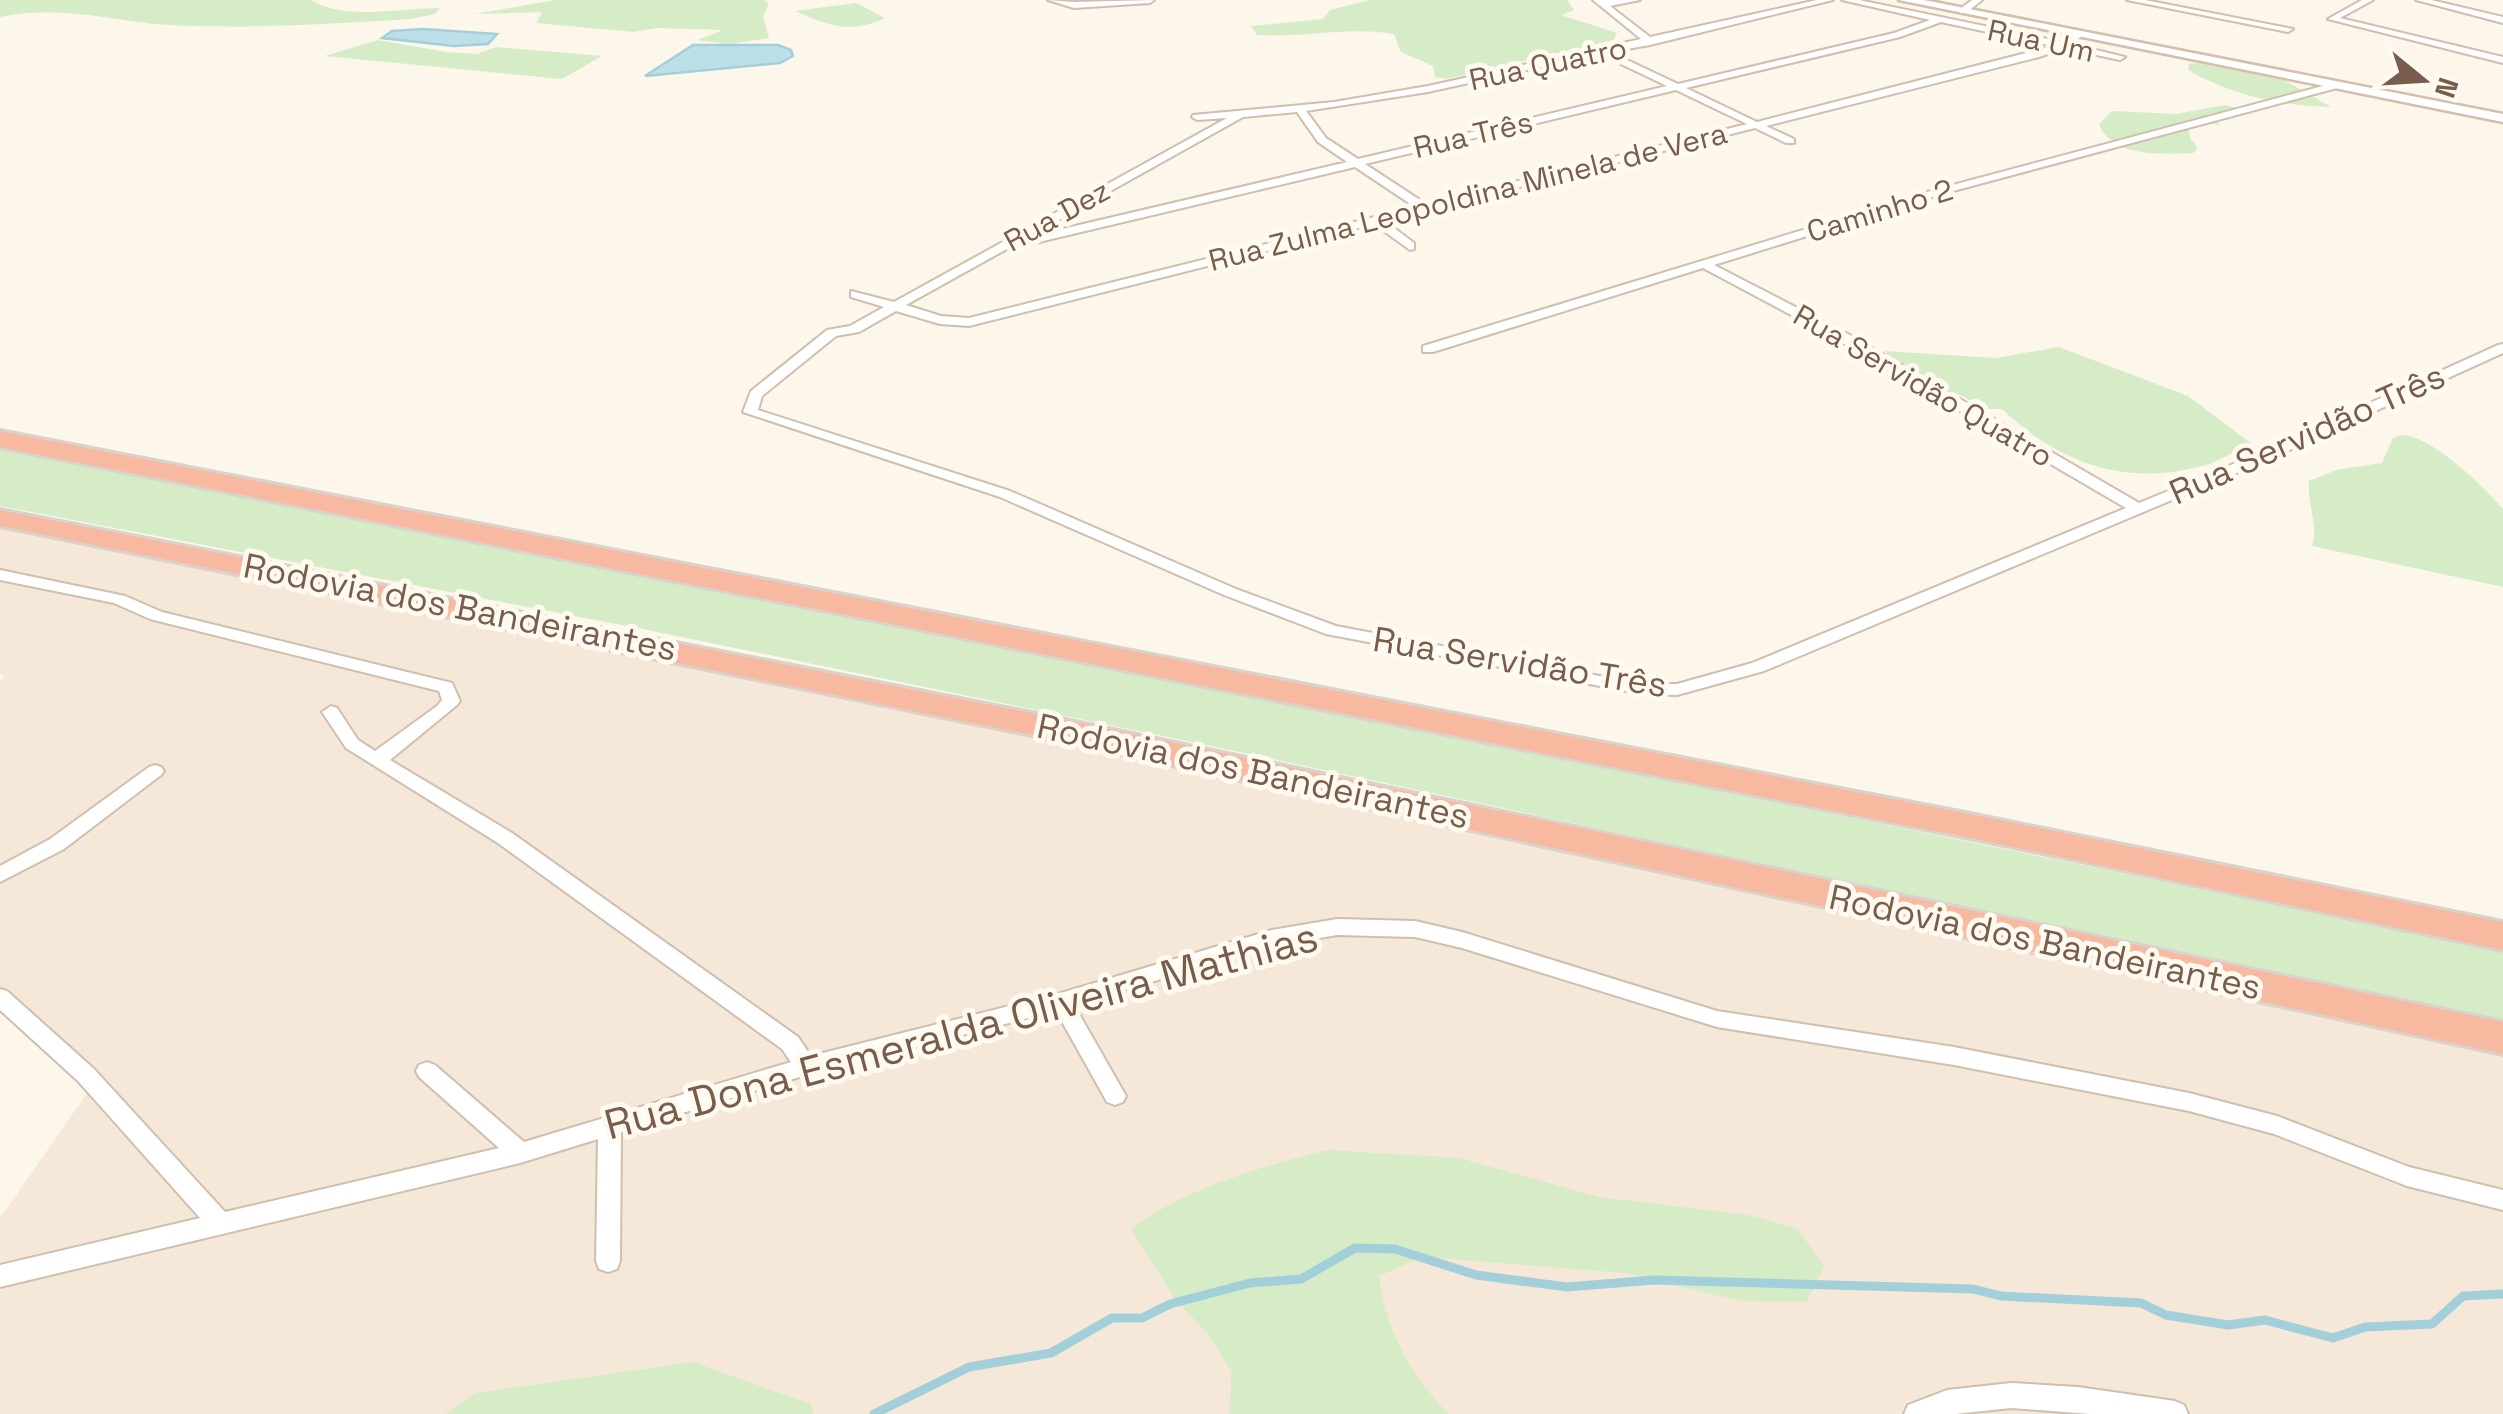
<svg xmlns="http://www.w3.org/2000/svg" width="2503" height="1414" font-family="'Space Grotesk',sans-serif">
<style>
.residential{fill:#f5e8d8}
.green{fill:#d5ecc7}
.water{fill:#bde0e8;stroke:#a3cfda;stroke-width:2.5}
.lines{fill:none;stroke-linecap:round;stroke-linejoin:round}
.stream{stroke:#a3cfda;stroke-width:9}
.minor-casing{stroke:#d0beae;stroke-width:4}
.secondary-casing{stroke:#d3bfac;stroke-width:5}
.motorway-casing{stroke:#d9d2cd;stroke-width:6}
.minor{fill:#fff;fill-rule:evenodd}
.secondary{fill:#fff;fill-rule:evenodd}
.motorway{fill:#f7baa0;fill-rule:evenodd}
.labels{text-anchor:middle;stroke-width:10;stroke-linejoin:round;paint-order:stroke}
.far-street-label{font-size:30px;fill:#795d4c;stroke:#fffaf0}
.street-label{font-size:35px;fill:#795d4c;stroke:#fffaf0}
.near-street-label{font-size:42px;fill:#795d4c;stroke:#fffaf0}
</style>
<rect width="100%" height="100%" fill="#fdf6ea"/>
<path class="residential" d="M 0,518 L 2503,1039 L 2503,1414 L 0,1414 L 0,1218 L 90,1089 L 0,993 L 0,682 L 4,676 L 0,673 Z"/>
<g class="green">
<path d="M 0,0 L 311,0 C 345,21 401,8 440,8 L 435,14 L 410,19 C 330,24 249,29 169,25 C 108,21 63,4 0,17 Z"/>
<path d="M 555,0 L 764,0 L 769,4 L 763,16 L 769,38 L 729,44 L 697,40 L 723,30 L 658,28 L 633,32 L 536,23 L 542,12 L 475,14 Z"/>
<path d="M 1370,0 L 1567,0 L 1574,10 L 1561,15 L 1617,33 L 1614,40 L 1446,79 L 1435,77 L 1433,66 L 1401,52 L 1394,34 C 1344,26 1307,38 1257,35 L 1251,26 L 1323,19 L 1330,10 Z"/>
<path d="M 856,3 L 885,18 C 850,34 829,26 795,11 Z"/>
<path d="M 378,40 L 446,52 L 477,54 L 496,47 L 602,56 L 562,79 L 325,56 Z"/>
<path d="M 2198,63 L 2284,80 L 2331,107 C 2279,106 2232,95 2188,70 L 2189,64 Z"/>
<path d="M 2225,105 L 2250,111 L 2207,114 L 2221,125 L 2188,122 L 2190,138 L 2198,148 L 2193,153 C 2163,154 2112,158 2099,124 L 2112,111 L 2176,114 Z"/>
<path d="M 2059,347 L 2188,396 L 2252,444 C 2235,450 2219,462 2202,466 C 2123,487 2059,463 2002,409 L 1981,409 L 1965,397 L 1925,382 L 1890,362 L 1885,351 L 1995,358 Z"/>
<path d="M 2402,435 C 2431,436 2484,486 2503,509 L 2503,587 L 2312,546 C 2319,525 2307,505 2309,481 L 2336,470 L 2382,463 L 2393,438 Z"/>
<path d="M 0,449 L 1545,755 L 2503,951 L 2503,1021 L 1206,745 L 643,629 L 0,506 Z"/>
<path d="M 1328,1150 L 1459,1158 L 1599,1197 L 1749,1215 L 1798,1229 L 1824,1266 L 1807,1302 L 1740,1301 L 1624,1273 L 1423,1257 L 1379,1276 C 1386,1331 1410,1375 1449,1414 L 1230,1414 L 1231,1371 L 1207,1333 L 1175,1299 L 1131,1229 C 1190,1186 1258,1168 1328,1150 Z"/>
<path d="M 693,1362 L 811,1404 L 813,1414 L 446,1414 L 475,1393 Z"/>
</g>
<g class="water">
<path d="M 423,29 L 497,34 L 488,44 L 454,46 L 382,38 L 392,31 Z"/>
<path d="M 693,45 L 778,45 L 791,50 L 793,56 L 780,63 L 645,76 Z"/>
</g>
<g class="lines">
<path class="stream" d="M 874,1414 L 969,1367 L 1051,1353 L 1112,1318 L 1142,1318 L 1170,1304 L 1250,1283 L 1301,1279 L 1355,1248 L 1395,1249 L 1476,1275 L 1567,1287 L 1654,1280 L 1973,1289 L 2001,1296 L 2141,1303 L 2166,1315 L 2228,1325 L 2265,1320 L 2333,1338 L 2365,1327 L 2432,1324 L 2463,1296 L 2503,1294"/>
<defs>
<g id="minor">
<path d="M 1048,0 L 1074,2 L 1154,0 L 1150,3 L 1074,8 Z"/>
<path d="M 1593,0 L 1640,0 L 1610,6 L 1650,37 L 1817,0 L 1833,0 L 1650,45 L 1610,52 L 1678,84 L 1894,33 L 1930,20 L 1842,0 L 1859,0 L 2062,42 L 2078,32 L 2083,35 L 2071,44 L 2125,57 L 2120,60 L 2064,48 L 2039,57 L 1766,126 L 1794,139 L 1794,143 L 1786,143 L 1755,128 L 1385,221 L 1414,243 L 1414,249 L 1410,250 L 1374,224 L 969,326 L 940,324 L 896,311 L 859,332 L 836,336 L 762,396 L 758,410 L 1010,491 L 1236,589 L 1336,626 L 1642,684 L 1677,684 L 1752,663 L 2126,508 L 1838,340 L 1703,268 L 1433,352 L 1423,352 L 1423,346 L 1934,190 L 2334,83 L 2337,84 L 2337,88 L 1942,194 L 1714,265 L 1848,334 L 2139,503 L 2255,455 L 2498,345 L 2503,344 L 2503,353 L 2265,461 L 1764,671 L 1677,695 L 1642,694 L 1326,634 L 1224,595 L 1000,497 L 743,412 L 751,391 L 827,330 L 850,326 L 884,307 L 851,297 L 851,291 L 894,302 L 1227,118 L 1197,120 L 1192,117 L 1193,115 L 1334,102 L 1428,86 L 1641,39 ZM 1941,22 L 2053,46 L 1757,122 L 1686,88 L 1900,37 ZM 1600,54 L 1667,86 L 1358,159 L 1326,138 L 1306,111 L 1428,92 ZM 1676,90 L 1747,124 L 1426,204 L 1365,164 ZM 1297,112 L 1318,142 L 1347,162 L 1028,237 L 1243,117 ZM 1355,167 L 1415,207 L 969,318 L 941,316 L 906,305 L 1014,245 L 1018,247 Z"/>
<path d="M 1972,0 L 1982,0 L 1966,13 L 1960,13 L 1960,9 Z"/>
<path d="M 2127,0 L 2145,0 L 2293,29 L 2288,32 Z"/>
<path d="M 2362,0 L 2373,0 L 2340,18 L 2503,57 L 2503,63 L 2328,19 Z"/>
<path d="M 2416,0 L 2431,0 L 2503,17 L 2503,23 Z"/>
<path d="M 0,570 L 125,596 L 162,612 L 452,683 L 460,701 L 457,705 L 390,760 L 512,833 L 798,1037 L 811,1056 L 1061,993 L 1272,930 L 1337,919 L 1415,921 L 1462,932 L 1717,1011 L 1954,1047 L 2189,1093 L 2277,1116 L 2409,1167 L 2503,1190 L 2503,1210 L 2407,1186 L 2274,1134 L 2189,1111 L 1954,1065 L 1717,1027 L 1462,948 L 1415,937 L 1337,935 L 1272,946 L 1074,1005 L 1126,1096 L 1123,1102 L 1115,1105 L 1107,1102 L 1056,1011 L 806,1075 L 621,1132 L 620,1261 L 617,1269 L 608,1272 L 599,1269 L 596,1261 L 598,1139 L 520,1163 L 0,1287 L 0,1265 L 200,1218 L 78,1081 L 0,1010 L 0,989 L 7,991 L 94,1069 L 225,1212 L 499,1148 L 419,1077 L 416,1071 L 419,1065 L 427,1062 L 435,1065 L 524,1142 L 791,1062 L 782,1049 L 498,843 L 346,748 L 322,712 L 331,706 L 337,708 L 358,740 L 375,751 L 437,706 L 442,700 L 439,691 L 150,619 L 114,603 L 0,580 Z"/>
<path d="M 155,765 L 161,767 L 164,771 L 161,775 L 64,849 L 0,882 L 0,866 L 50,839 L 149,767 Z"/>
<path d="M 2011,1383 L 2078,1387 L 2175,1401 L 2184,1405 L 2188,1414 L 2090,1414 L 2011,1408 L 1955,1414 L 1904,1414 L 1908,1405 L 1947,1390 Z"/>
</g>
<path id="secondary" d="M 1899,0 L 1924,0 L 2503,114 L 2503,122 Z"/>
<g id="motorway">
<path d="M 0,431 L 1975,815 L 2503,922 L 2503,950 L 1975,839 L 0,447 Z"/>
<path d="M 0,510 L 1042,715 L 2503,1022 L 2503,1054 L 1042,737 L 0,526 Z"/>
</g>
</defs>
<use href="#minor" class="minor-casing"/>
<use href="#secondary" class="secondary-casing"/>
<use href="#motorway" class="motorway-casing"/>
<use href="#minor" class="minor"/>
<use href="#secondary" class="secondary"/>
<use href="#motorway" class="motorway"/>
</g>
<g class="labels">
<g class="far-street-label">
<text transform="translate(2041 41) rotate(12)" y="10">Rua Um</text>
<text transform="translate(1548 64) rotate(-12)" y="10">Rua Quatro</text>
<text transform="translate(1473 135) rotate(-13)" y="10">Rua Três</text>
<text transform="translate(1468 197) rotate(-14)" y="10">Rua Zulma Leopoldina Minela de Vera</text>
<text transform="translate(1880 211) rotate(-17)" y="10">Caminho 2</text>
<text transform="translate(1057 216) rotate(-29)" y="10">Rua Dez</text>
<text transform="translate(1923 386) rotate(30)" y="10">Rua Servidão Quatro</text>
</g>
<g class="street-label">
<text transform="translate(2307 434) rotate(-24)" y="12">Rua Servidão Três</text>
<text transform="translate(460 607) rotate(11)" y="12">Rodovia dos Bandeirantes</text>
<text transform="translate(1520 662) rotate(9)" y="12">Rua Servidão Três</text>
<text transform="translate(1253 771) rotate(12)" y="12">Rodovia dos Bandeirantes</text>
<text transform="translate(2045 942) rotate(12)" y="12">Rodovia dos Bandeirantes</text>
</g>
<g class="near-street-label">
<text transform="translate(961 1030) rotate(-15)" y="15">Rua Dona Esmeralda Oliveira Mathias</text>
</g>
</g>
<g transform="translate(2423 80) rotate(108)" stroke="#fffaf0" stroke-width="8" paint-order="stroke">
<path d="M0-8L18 38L0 25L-18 38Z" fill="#795d4c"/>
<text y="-15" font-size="28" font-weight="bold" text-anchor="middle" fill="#795d4c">N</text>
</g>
</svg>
